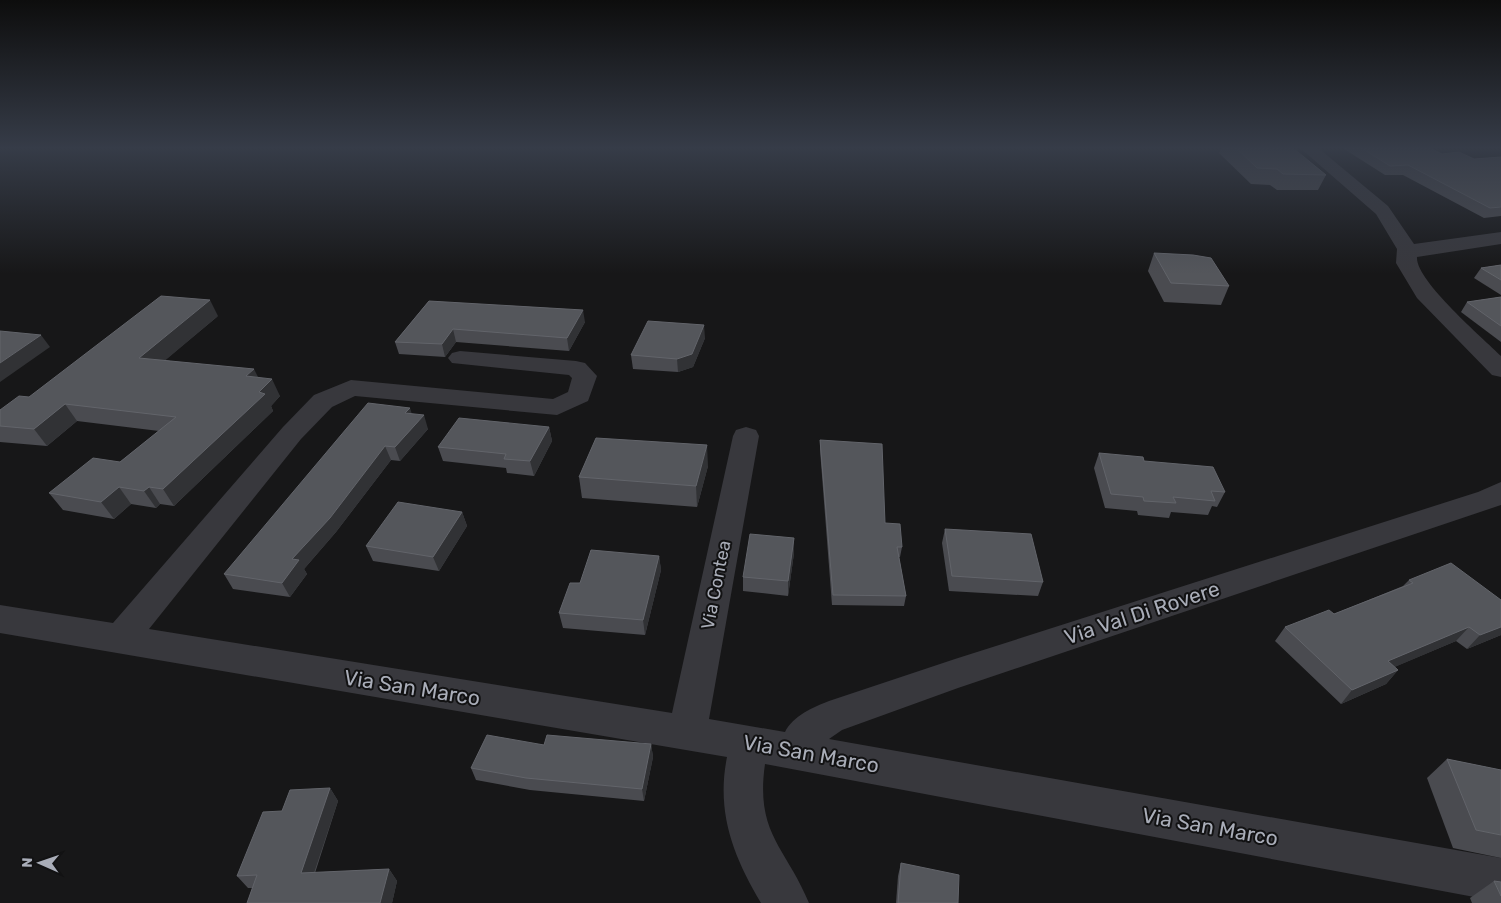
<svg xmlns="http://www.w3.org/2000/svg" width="1501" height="903" font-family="Rubik,sans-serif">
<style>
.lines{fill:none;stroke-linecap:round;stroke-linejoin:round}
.minor{fill:#38383d;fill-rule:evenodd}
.wall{fill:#4a4b50}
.shaded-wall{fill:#313235}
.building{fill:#54565b;stroke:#62646a}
.labels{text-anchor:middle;stroke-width:4;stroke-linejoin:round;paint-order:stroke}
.street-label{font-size:18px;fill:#a9adb8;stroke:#121213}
.near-street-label{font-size:21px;fill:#a9adb8;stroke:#121213}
</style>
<rect width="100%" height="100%" fill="#171718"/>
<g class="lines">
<g class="minor">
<path d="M 1299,147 L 1317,147 L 1388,206 L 1414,244 L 1501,232 L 1501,244 L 1417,257 C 1415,280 1483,338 1501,356 L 1501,377 L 1492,375 L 1417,298 L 1396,263 L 1397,249 L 1376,214 Z"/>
<path d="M 460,351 L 576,361 L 585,363 L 597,376 L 588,401 L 557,415 L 355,396 L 332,407 L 301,439 L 149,629 L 672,713 L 733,436 L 736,430 L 746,427 L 756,430 L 759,436 L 709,719 L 785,732 C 793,716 813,707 829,701 L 955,659 L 1478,492 L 1501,482 L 1501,505 L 1498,506 L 958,688 L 842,730 L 829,739 L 1501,858 L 1501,902 L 765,764 C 755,834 786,847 809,903 L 761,903 C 733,856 716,812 727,757 L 0,633 L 0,605 L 113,623 L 283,427 L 314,395 L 351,380 L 553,399 L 568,392 L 572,378 L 569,375 L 452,363 L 448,358 L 452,353 Z"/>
</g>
</g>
<g class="wall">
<path d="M 1222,147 L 1276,147 L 1326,175 L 1318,190 L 1277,190 L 1270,185 L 1251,184 L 1219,153 Z"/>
<path d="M 1341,147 L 1428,147 L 1442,154 L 1474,159 L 1501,157 L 1501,216 L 1484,218 L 1403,175 L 1385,175 Z"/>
<path d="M 1154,253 L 1229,286 L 1221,305 L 1164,302 L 1148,271 Z"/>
<path d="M 1501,265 L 1501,295 L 1474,278 L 1481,268 Z"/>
<path d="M 1501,297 L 1501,342 L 1461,312 L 1467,302 Z"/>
<path d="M 429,301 L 585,322 L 569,351 L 456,342 L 445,357 L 399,354 L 395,342 Z"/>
<path d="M 218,316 L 165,360 L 258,377 L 280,396 L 271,406 L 273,411 L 174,506 L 160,504 L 156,508 L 131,504 L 114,519 L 63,510 L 49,493 L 120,462 L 159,431 L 77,421 L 47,446 L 0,442 L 0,410 L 29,397 Z"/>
<path d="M 705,338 L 693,367 L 678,372 L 633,369 L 631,355 Z"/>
<path d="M 412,414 L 428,429 L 400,461 L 391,460 L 336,532 L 304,569 L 307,574 L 290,597 L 233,589 L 224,574 Z"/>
<path d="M 549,427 L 552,441 L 534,476 L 507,473 L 506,468 L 443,461 L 438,447 Z"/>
<path d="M 820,440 L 885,523 L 902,547 L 900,557 L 899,557 L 906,596 L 904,606 L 832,605 L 820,450 Z"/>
<path d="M 1099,453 L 1144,461 L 1225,492 L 1217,507 L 1212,506 L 1208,515 L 1171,512 L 1169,518 L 1138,515 L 1137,511 L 1105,508 L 1094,468 Z"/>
<path d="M 708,466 L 697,507 L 582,498 L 579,477 Z"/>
<path d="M 462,512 L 467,526 L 439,571 L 373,561 L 366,546 Z"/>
<path d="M 945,529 L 1043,582 L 1038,596 L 949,591 L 942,543 Z"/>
<path d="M 794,538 L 794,553 L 788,596 L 743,591 L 743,577 Z"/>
<path d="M 659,556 L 661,570 L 645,635 L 563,628 L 559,613 L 580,583 Z"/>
<path d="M 1409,580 L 1501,600 L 1501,635 L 1467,649 L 1456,641 L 1394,667 L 1398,670 L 1386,684 L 1341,704 L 1275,641 L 1285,627 L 1334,614 L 1403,586 Z"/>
<path d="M 651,744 L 653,757 L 644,801 L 530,790 L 476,780 L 471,768 L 544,745 Z"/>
<path d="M 1447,759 L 1501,770 L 1501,858 L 1453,848 L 1427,778 Z"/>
<path d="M 330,788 L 338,801 L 315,873 L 389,869 L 397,881 L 392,903 L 247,903 L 253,888 L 248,888 L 237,876 L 282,811 Z"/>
<path d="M 901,863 L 958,903 L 896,903 L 898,876 Z"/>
<path d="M 1494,881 L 1501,882 L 1501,903 L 1472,903 L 1470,898 Z"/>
</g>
<g class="shaded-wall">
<path d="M 210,300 L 218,316 L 149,374 L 139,358 Z"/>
<path d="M 583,310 L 585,322 L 569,351 L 567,338 Z"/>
<path d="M 704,325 L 705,338 L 693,367 L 678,372 L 677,359 Z"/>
<path d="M 453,329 L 456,342 L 445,357 L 442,344 Z"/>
<path d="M 41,335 L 50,347 L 0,382 L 0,363 Z"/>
<path d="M 254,369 L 262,385 L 246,376 Z"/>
<path d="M 272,379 L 280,396 L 271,406 L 273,411 L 174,506 L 163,489 Z"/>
<path d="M 65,404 L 77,421 L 47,446 L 34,429 Z"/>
<path d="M 410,408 L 414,421 L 405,413 Z"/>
<path d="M 424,415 L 428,429 L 400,461 L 395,447 Z"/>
<path d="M 549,427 L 552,441 L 534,476 L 530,461 Z"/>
<path d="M 707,445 L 708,466 L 697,507 L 696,486 Z"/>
<path d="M 385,446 L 391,460 L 336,532 L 304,569 L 307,574 L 290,597 L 282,583 L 292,559 Z"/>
<path d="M 119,487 L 131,504 L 114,519 L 101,502 Z"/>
<path d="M 149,487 L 160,504 L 156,508 L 144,491 Z"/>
<path d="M 462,512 L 467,526 L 439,571 L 433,557 Z"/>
<path d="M 794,538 L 794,553 L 788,596 L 788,581 Z"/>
<path d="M 659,556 L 661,570 L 645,635 L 643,620 Z"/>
<path d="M 1469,627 L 1456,641 L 1376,675 L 1388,661 Z"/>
<path d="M 1501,627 L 1501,635 L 1467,649 L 1480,635 Z"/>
<path d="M 1398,670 L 1386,684 L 1341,704 L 1352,690 Z"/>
<path d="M 651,744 L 653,757 L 644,801 L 642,789 Z"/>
<path d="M 330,788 L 338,801 L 310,885 L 301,873 Z"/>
<path d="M 389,869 L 397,881 L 392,903 L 380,903 Z"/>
</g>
<g class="building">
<path d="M 1235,147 L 1276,147 L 1278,148 L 1293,148 L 1326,175 L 1283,174 L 1277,169 L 1257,168 Z"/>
<path d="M 1360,147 L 1428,147 L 1442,154 L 1459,152 L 1474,159 L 1501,157 L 1501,207 L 1490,208 L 1408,165 L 1390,166 Z"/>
<path d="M 1154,253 L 1193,255 L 1211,258 L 1229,286 L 1171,283 Z"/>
<path d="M 1501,265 L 1501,280 L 1481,268 Z"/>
<path d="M 161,296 L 210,300 L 139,358 L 254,369 L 246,376 L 272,379 L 259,392 L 265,394 L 163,489 L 149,487 L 144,491 L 119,487 L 101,502 L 49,493 L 93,458 L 120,462 L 176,417 L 65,404 L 34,429 L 0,426 L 0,410 L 19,396 L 29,397 Z"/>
<path d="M 1501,297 L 1501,326 L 1467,302 Z"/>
<path d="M 429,301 L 583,310 L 567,338 L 453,329 L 442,344 L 395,342 Z"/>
<path d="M 648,321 L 704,325 L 692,354 L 677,359 L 631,355 Z"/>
<path d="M 0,331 L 41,335 L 0,363 Z"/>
<path d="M 368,403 L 410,408 L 405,413 L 424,415 L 395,447 L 385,446 L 330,518 L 292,559 L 299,560 L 282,583 L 224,574 Z"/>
<path d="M 459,418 L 549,427 L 530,461 L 504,459 L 506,454 L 438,447 Z"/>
<path d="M 596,438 L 707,445 L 696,486 L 579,477 Z"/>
<path d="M 820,440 L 882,444 L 885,523 L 900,524 L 902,547 L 897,547 L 906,596 L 833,595 Z"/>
<path d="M 1099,453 L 1143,457 L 1144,461 L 1213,467 L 1225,492 L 1211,491 L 1215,501 L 1173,497 L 1176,503 L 1144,501 L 1143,497 L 1111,494 Z"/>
<path d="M 398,502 L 462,512 L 433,557 L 366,546 Z"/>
<path d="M 945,529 L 1031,534 L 1043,582 L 952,576 Z"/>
<path d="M 750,534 L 794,538 L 788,581 L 743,577 Z"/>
<path d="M 591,550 L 659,556 L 643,620 L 559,613 L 570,583 L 580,583 Z"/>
<path d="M 1451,563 L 1501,600 L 1501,627 L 1480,635 L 1469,627 L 1388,661 L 1398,670 L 1352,690 L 1285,627 L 1329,610 L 1334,614 L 1413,583 L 1409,580 Z"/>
<path d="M 487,735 L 544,745 L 547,735 L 651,744 L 642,789 L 526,778 L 471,768 Z"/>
<path d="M 1447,759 L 1501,770 L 1501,835 L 1476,830 Z"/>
<path d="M 330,788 L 301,873 L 389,869 L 380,903 L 247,903 L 257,875 L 237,876 L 263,812 L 282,811 L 290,790 Z"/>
<path d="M 901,863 L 959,875 L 958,903 L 898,903 Z"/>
<path d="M 1494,881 L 1501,882 L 1501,896 Z"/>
</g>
<linearGradient id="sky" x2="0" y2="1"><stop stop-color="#0d0d0d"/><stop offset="0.54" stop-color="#363c48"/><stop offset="1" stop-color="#363c48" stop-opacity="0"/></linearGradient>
<rect width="1501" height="274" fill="url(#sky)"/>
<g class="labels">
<g class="street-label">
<text transform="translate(716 585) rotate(-79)" y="6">Via Contea</text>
</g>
<g class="near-street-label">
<text transform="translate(1142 613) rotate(-18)" y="7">Via Val Di Rovere</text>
<text transform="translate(412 688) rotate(9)" y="7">Via San Marco</text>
<text transform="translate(811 754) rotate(10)" y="7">Via San Marco</text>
<text transform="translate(1210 827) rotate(10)" y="7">Via San Marco</text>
</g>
</g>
<g transform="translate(40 863) rotate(272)" stroke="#121213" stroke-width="4" paint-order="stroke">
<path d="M0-4L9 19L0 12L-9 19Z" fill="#a9adb8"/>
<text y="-8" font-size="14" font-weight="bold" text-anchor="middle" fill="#a9adb8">N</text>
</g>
</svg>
